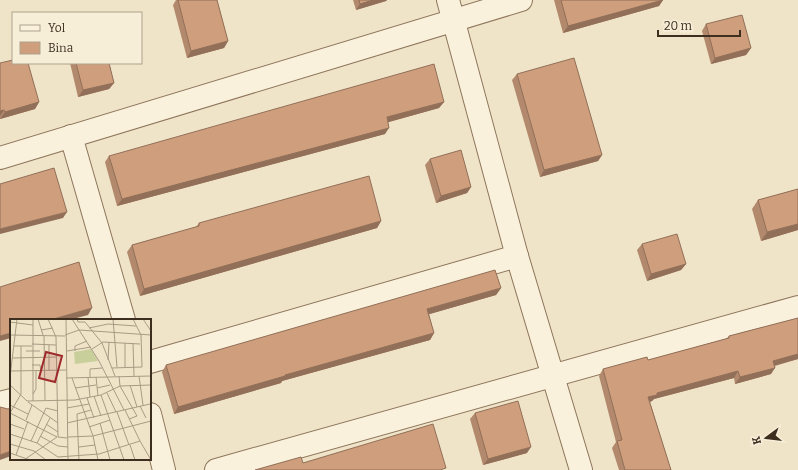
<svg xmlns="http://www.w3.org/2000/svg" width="798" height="470" font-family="Bitter,serif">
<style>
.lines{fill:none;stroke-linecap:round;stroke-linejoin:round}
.minor-casing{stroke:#8d765c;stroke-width:24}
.minor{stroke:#faf1dc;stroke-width:22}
.wall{fill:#b2896c}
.shaded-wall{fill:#916f58}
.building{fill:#cf9f7d;stroke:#916f58}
.inset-road{fill:none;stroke:#a89b85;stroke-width:1}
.view{fill:#9e2a2b;fill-opacity:0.15;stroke:#9e2a2b;stroke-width:2}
.inset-edge{fill:none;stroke:#3d2e20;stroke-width:2}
</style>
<rect width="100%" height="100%" fill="#f0e4c8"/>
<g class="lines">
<defs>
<g id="minor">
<path d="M 448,0 L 517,256 L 581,470"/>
<path d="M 71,136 L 124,320"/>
<path d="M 0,158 L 521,0"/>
<path d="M 150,362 L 517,256"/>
<path d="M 0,403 L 11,400"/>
<path d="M 150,414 L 164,470"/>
<path d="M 216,470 L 798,307"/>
</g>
</defs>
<use href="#minor" class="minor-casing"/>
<use href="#minor" class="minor"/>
</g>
<g class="wall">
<path d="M 176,0 L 217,0 L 228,41 L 224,48 L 187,58 L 173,5 Z"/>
<path d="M 353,0 L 387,0 L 386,1 L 356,10 Z"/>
<path d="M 554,0 L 663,0 L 659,6 L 563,33 Z"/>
<path d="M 706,24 L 751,48 L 746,55 L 711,64 L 702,31 Z"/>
<path d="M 0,63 L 39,102 L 35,109 L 0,119 Z"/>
<path d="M 70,63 L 109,63 L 114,83 L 109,89 L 78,97 Z"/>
<path d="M 517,74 L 602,155 L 598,161 L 540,177 L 512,80 Z"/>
<path d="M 444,102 L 439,108 L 388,122 L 385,134 L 117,206 L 105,162 L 109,156 Z"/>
<path d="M 430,159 L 471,187 L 467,193 L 436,203 L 425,165 Z"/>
<path d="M 798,189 L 798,230 L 761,241 L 752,209 L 758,200 Z"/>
<path d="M 381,221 L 377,228 L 140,296 L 127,252 L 132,245 L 196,227 L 199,223 Z"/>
<path d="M 642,244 L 686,264 L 681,270 L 647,281 L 637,250 Z"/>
<path d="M 501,288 L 496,295 L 429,314 L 434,333 L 430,340 L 282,381 L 281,383 L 174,414 L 162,372 L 166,365 Z"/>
<path d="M 798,318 L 798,359 L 775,366 L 771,374 L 735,384 L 734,378 L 654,399 L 652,401 L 650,402 L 671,470 L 619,470 L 612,448 L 616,442 L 599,376 L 603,369 L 648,360 L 726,339 L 729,336 Z"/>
<path d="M 475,413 L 527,453 L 483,465 L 470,419 Z"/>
</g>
<g class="shaded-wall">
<path d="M 373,0 L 387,0 L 386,1 L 356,10 L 360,4 Z"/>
<path d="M 663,0 L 659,6 L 563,33 L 568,26 Z"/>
<path d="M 228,41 L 224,48 L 187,58 L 191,51 Z"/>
<path d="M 751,48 L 746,55 L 711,64 L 715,58 Z"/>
<path d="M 114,83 L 109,89 L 78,97 L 83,90 Z"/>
<path d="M 39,102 L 35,109 L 0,119 L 5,112 Z"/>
<path d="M 444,102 L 439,108 L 382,124 L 387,117 Z"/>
<path d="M 4,110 L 0,116 L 0,111 Z"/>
<path d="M 389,128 L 385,134 L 117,206 L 122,199 Z"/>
<path d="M 602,155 L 598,161 L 540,177 L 544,170 Z"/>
<path d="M 471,187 L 467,193 L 436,203 L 441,196 Z"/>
<path d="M 67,212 L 63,218 L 0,234 L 0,229 Z"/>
<path d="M 381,221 L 377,228 L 140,296 L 144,289 Z"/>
<path d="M 798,224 L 798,230 L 761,241 L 767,232 Z"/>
<path d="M 686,264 L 681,270 L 647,281 L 651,274 Z"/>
<path d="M 501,288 L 496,295 L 423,316 L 427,309 Z"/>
<path d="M 92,308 L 88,315 L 69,320 L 50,320 Z"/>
<path d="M 11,333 L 11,338 L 0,341 L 0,336 Z"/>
<path d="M 434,333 L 430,340 L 282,381 L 281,383 L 174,414 L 178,407 L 285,375 Z"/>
<path d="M 798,354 L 798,359 L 769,367 L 773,361 Z"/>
<path d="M 775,368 L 771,374 L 735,384 L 740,377 Z"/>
<path d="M 738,371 L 734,378 L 654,399 L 652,401 L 644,404 L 648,397 L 657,393 Z"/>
<path d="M 531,447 L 527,453 L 483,465 L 488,459 Z"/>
<path d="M 11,451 L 11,456 L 0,460 L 0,455 Z"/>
</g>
<g class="building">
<path d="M 178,0 L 217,0 L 228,41 L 191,51 Z"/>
<path d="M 359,0 L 373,0 L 360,4 Z"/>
<path d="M 561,0 L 663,0 L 568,26 Z"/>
<path d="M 742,15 L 751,48 L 715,58 L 706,24 Z"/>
<path d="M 574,58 L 602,155 L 544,170 L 517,74 Z"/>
<path d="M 13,60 L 13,63 L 28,63 L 39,102 L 5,112 L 4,110 L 0,111 L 0,63 Z"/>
<path d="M 76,63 L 109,63 L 114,83 L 83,90 Z"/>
<path d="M 434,64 L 444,102 L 387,117 L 389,128 L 122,199 L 109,156 Z"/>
<path d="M 461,150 L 471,187 L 441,196 L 430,159 Z"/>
<path d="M 54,168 L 67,212 L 0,229 L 0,184 Z"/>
<path d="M 369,176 L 381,221 L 144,289 L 132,245 L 199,226 L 199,223 Z"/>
<path d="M 798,189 L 798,224 L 767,232 L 758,200 Z"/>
<path d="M 677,234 L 686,264 L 651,274 L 642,244 Z"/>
<path d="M 79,262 L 92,308 L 50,320 L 11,320 L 11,333 L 0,336 L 0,287 Z"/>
<path d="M 495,270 L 501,288 L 427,309 L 434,333 L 285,375 L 285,376 L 178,407 L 166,365 Z"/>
<path d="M 798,318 L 798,354 L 773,361 L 775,368 L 740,377 L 738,371 L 657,393 L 657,395 L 648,397 L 671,470 L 625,470 L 617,441 L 622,440 L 603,369 L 647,357 L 648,360 L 729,338 L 729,336 Z"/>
<path d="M 518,401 L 531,447 L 488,459 L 475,413 Z"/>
<path d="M 0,407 L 8,409 L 11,408 L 11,451 L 0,455 Z"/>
<path d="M 433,424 L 446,468 L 440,470 L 255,470 L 301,457 L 303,463 Z"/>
</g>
<g transform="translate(10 319)">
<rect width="141" height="141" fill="#f0e4c8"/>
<path d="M 81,30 L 88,42 L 65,45 L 64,33 Z" fill="#c9cf9b"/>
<path class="inset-road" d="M 23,0 L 23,82M 28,0 L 33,16M 38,0 L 46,18 L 48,118 L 57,119M 56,0 L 58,141M 62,0 L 89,42 L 114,91M 67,0 L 68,3 L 75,3 L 92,24 L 105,57M 103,0 L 107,48M 133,0 L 141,12M 0,3 L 23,6M 79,9 L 98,5 L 126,7M 31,11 L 43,9M 0,16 L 55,17M 55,16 L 69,11 L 141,16M 34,17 L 35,81M 115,24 L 115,48M 123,24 L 124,57M 22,25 L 46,26M 39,26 L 39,52M 4,27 L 22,27M 82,30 L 93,23 L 130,25M 16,32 L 30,32M 57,32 L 81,28M 65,32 L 65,27 L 77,22M 3,39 L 47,38M 98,41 L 99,23M 141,44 L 141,89M 22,46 L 30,46 L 31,52M 102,49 L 132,48 L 131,16 L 123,0M 1,52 L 56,51M 109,57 L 110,67 L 127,97 L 119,100M 129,57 L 133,86M 0,58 L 7,0M 78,58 L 80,78M 80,58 L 80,50 L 92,49M 86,58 L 88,77M 56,59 L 141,57M 62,59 L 83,117 L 88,141M 0,66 L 17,82 L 65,81 L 91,76 L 110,67 L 141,66M 120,66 L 127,88M 65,69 L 86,66M 87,69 L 100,66M 97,74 L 106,93M 23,75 L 26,70 L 26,52M 91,76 L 114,141M 84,77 L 91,97M 77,79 L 84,99M 18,83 L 48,104M 0,86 L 18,95M 130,87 L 136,99M 57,89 L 79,85M 107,93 L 119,126M 0,94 L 11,75 L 11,27M 0,94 L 47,118M 16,101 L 22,86M 57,104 L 140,85M 90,104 L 100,141M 0,105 L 14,110M 36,105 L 48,113M 79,108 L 100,101M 0,115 L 27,124 L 48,138 L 89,135 L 130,122 L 115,91M 30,117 L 48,127 L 58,128M 58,118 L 83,117 L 141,102M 21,122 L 36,89 L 48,92M 130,122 L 141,141M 27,124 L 40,99M 0,125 L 24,132 L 36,141M 120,126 L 125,141M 69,128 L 85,126M 0,134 L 20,141M 6,136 L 18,102M 14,141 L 47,118M 69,141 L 67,95 L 81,91"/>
<path class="view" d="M 36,33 L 52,37 L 45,63 L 29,59 Z"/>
<rect width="141" height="141" class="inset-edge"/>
</g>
<rect x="12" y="12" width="130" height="52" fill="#f7eed8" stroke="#ada18e"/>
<rect x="20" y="25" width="20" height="6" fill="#faf1dc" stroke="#ada18e"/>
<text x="48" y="32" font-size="12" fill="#3d2e20">Yol</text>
<rect x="20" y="42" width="20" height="12" fill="#cf9f7d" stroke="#ada18e"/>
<text x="48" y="52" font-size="12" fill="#3d2e20">Bina</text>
<g transform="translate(766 438) rotate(255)" stroke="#f7eed8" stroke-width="3" paint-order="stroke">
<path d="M0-3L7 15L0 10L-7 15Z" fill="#3d2e20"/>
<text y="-6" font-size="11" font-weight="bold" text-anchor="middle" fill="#3d2e20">K</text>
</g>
<path d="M658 30v6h82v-6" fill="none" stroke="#3d2e20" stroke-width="2"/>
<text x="664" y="30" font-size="12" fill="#3d2e20" stroke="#f7eed8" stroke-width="3" paint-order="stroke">20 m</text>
</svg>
